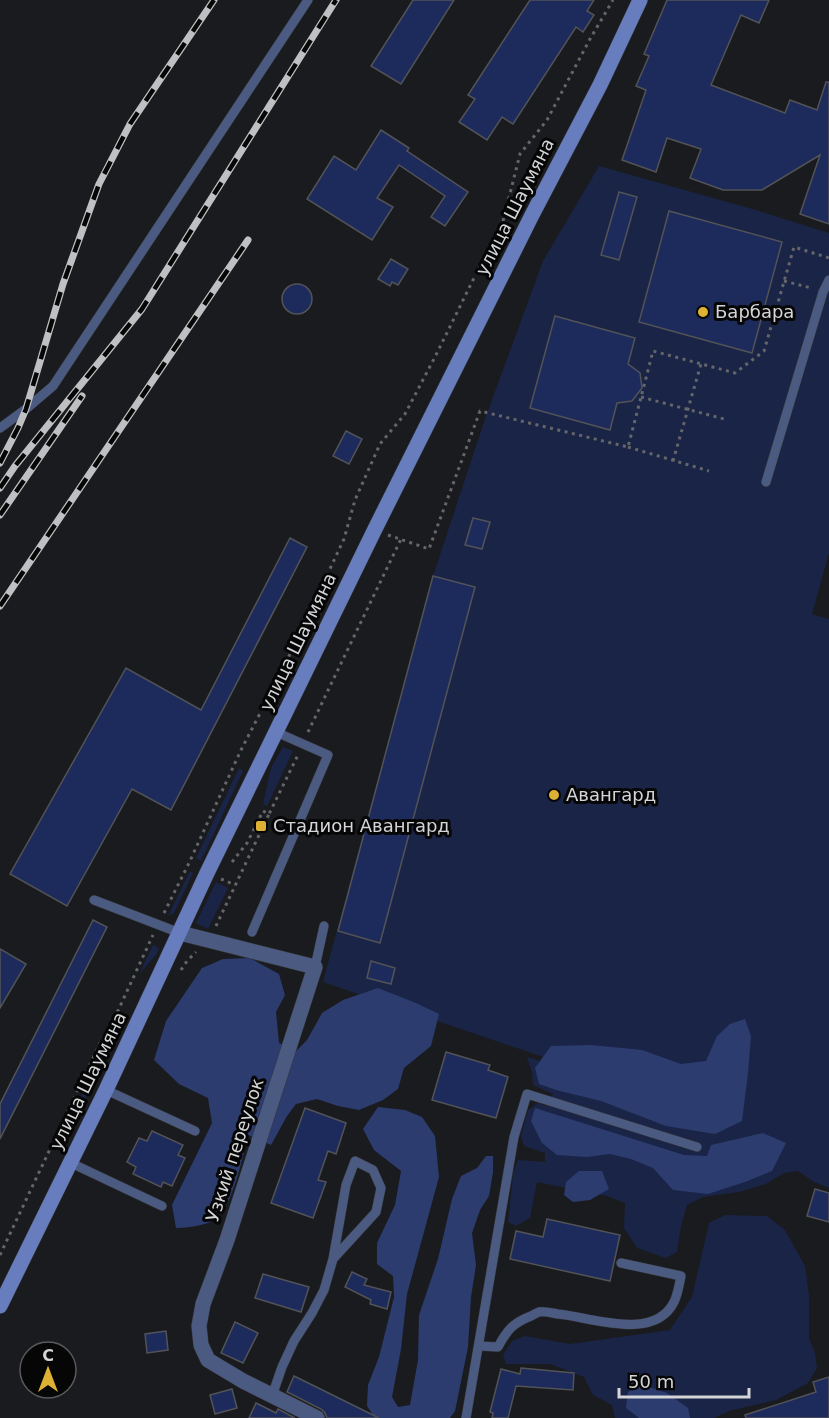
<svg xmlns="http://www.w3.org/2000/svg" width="829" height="1418" font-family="'DejaVu Sans',sans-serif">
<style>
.green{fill:#1a2446}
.forest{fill:#2c3c6f}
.building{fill:#1d2b5c;stroke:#525356;stroke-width:1.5}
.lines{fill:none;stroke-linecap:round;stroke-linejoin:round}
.service-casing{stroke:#343538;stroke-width:10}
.minor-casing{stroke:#343538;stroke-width:16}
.secondary-casing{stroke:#343538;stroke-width:16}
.path{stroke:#656669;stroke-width:3;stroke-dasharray:3 4.5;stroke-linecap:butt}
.service{stroke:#4b5a81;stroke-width:9}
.minor{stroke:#4b5a81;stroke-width:15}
.secondary{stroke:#677dbd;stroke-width:15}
.rail-casing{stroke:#bfc0c2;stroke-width:7}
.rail{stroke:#060607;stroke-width:4.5;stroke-dasharray:14;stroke-linecap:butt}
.poi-dot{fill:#ddb133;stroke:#060607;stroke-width:2}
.labels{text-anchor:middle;stroke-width:6;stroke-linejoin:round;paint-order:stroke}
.street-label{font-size:18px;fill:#d4d5d7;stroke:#060607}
.poi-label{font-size:18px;fill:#d4d5d7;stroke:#060607;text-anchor:start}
</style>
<rect width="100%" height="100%" fill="#1a1b1e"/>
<g class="green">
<path d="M 599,166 L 749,208 L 829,233 L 829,553 L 812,614 L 829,619 L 829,1188 L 814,1182 L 798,1171 L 784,1173 L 766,1184 L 739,1192 L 703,1197 L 687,1205 L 681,1226 L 677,1252 L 666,1258 L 637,1248 L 624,1228 L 625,1203 L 607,1196 L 537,1182 L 530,1218 L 516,1226 L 508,1222 L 513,1174 L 518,1160 L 545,1162 L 545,1153 L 524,1146 L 521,1136 L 528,1110 L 538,1103 L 547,1106 L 553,1094 L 533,1085 L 532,1072 L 527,1057 L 684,1105 L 323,982 L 433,576 L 486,416 L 543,261 Z"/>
<path d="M 283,747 L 293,751 L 267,806 L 263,804 L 271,768 Z"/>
<path d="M 239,768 L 243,771 L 201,861 L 196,858 Z"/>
<path d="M 190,871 L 193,873 L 174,913 L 168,916 Z"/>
<path d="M 216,882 L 228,888 L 208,929 L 196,923 Z"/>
<path d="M 153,945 L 159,948 L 156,955 L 139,974 Z"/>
<path d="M 111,1033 L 109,1053 L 85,1099 L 61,1138 Z"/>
<path d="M 725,1215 L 767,1216 L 785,1230 L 805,1266 L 809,1295 L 809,1338 L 815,1353 L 817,1368 L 808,1383 L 776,1400 L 729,1411 L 714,1418 L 615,1418 L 612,1405 L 593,1395 L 584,1377 L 550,1364 L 506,1364 L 503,1355 L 512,1341 L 525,1336 L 570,1344 L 670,1330 L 692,1297 L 709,1223 Z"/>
</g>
<g class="forest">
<path d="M 250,958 L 279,974 L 285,995 L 276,1012 L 279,1043 L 296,1051 L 307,1040 L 322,1013 L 343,1000 L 378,988 L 416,1003 L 439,1014 L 431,1046 L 404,1068 L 398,1089 L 383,1100 L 359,1110 L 338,1106 L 317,1099 L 296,1104 L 287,1116 L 271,1145 L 248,1135 C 243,1156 233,1204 217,1218 C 210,1225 186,1228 176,1228 L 172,1205 L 212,1123 L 208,1098 L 179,1084 L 154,1060 L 166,1021 L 202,968 L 223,959 Z"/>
<path d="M 745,1019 L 751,1036 L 748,1073 L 742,1121 L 715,1134 L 666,1126 L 601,1101 L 556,1090 L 539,1084 L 535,1068 L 551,1046 L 591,1045 L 642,1050 L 681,1064 L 706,1061 L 717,1036 L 730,1024 Z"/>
<path d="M 378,1107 L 405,1110 L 422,1117 L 435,1136 L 439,1177 L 407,1294 L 401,1349 L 392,1397 L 398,1407 L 410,1405 L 418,1360 L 419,1315 L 438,1259 L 452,1199 L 461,1176 L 477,1168 L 486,1156 L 493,1156 L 493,1172 L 489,1196 L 480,1210 L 472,1233 L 476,1265 L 471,1297 L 468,1347 L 455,1411 L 450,1418 L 375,1418 L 367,1406 L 368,1385 L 379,1357 L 394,1297 L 393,1276 L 377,1264 L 377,1243 L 395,1205 L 401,1171 L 374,1150 L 363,1129 Z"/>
<path d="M 535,1108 L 684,1155 L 707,1156 L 711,1145 L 763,1133 L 786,1143 L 772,1171 L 745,1182 L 708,1194 L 673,1190 L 653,1168 L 631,1159 L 610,1154 L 587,1157 L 557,1155 L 542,1143 L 531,1121 Z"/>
<path d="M 579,1171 L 602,1171 L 609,1189 L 590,1200 L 573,1202 L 564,1195 L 566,1182 Z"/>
<path d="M 643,1385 L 667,1393 L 688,1408 L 690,1418 L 639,1418 L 626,1408 L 628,1392 Z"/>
</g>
<g class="building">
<path d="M 413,0 L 454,0 L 401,84 L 371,66 Z"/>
<path d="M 530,0 L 594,0 L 587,11 L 594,15 L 583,32 L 576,27 L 513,124 L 502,117 L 487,140 L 459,122 L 475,99 L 468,95 Z"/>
<path d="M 667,0 L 769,0 L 759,23 L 741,15 L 711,85 L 785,113 L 790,100 L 817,110 L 826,82 L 829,82 L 829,224 L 800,214 L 820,155 L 762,190 L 723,190 L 690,178 L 701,149 L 667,138 L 656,172 L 622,160 L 646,90 L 636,86 L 649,56 L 644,54 Z"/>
<path d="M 381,130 L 409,148 L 407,151 L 468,192 L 445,226 L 431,217 L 445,196 L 399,165 L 377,198 L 393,207 L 372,240 L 307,199 L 334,156 L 356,170 Z"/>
<path d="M 619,192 L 637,197 L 619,260 L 601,255 Z"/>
<path d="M 669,211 L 782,242 L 752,353 L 639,322 Z"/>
<path d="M 391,259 L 408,269 L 398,285 L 392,282 L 390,286 L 378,279 Z"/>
<circle cx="297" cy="299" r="15"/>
<path d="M 555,316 L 635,338 L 628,364 L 640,373 L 642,388 L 632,401 L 617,403 L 610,430 L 530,408 Z"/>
<path d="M 346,431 L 362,439 L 349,464 L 333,456 Z"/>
<path d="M 473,518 L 490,522 L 482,549 L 465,545 Z"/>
<path d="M 290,538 L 307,547 L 171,810 L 132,789 L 67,906 L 10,874 L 126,668 L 201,710 Z"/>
<path d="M 433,576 L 475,587 L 380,943 L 338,931 Z"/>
<path d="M 93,920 L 107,927 L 0,1139 L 0,1104 Z"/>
<path d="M 0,949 L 26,964 L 0,1008 Z"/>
<path d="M 371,961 L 395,968 L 391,984 L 367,978 Z"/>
<path d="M 446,1052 L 490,1065 L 488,1070 L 508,1077 L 496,1118 L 432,1100 Z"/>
<path d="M 305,1108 L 346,1123 L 336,1154 L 328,1151 L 318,1180 L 326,1182 L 313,1218 L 271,1203 Z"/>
<path d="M 152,1131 L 183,1145 L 178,1155 L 185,1158 L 172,1186 L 163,1182 L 161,1187 L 133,1174 L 136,1167 L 127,1162 L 139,1138 L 147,1141 Z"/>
<path d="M 815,1189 L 829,1193 L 829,1222 L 807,1216 Z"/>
<path d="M 547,1219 L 620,1235 L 610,1281 L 510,1259 L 516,1231 L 543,1237 Z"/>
<path d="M 352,1272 L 367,1279 L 364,1285 L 391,1292 L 387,1309 L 370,1304 L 371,1300 L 345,1287 Z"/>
<path d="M 263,1274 L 309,1287 L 301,1312 L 255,1298 Z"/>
<path d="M 235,1322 L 258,1333 L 243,1363 L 221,1353 Z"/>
<path d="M 166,1331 L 168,1350 L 147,1353 L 145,1334 Z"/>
<path d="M 521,1368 L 574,1373 L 573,1390 L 516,1386 L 508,1418 L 492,1418 L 493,1413 L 490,1412 L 501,1369 L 520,1374 Z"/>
<path d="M 294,1376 L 379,1418 L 327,1418 L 325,1413 L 321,1409 L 287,1392 Z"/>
<path d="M 829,1377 L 829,1418 L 746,1418 L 745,1415 L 816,1392 L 813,1382 Z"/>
<path d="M 232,1389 L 237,1408 L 215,1414 L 210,1395 Z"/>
<path d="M 256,1403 L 276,1413 L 278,1409 L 295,1418 L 249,1418 Z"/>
</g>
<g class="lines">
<defs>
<g id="service">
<path d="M 0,428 L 26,409 L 53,386 L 308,0"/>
<path d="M 766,482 L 823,292 L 829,280"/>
<path d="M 94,900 L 180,933"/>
<path d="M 252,932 L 328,755 L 276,732"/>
<path d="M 315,967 L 324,926"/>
<path d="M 106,1090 L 195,1131"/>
<path d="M 71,1163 L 162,1206"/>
<path d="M 479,1346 L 498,1347 C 507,1330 513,1323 531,1316 C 533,1315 536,1313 539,1312 C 545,1311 552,1313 558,1314 C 591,1317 654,1342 674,1302 C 678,1294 679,1285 681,1276 L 621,1263"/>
<path d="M 272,1396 L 282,1367 L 294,1341 L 312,1313 L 324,1290 L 333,1259 L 346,1185 L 355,1161 L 373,1170 L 381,1188 L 376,1212 L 333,1259"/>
<path d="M 466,1418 L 514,1137 L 527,1094 L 697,1147"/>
</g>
<path id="minor" d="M 180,933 L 315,967 L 227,1240 L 203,1304 L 199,1326 L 201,1345 L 208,1360 L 243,1381 L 317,1418"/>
<path id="secondary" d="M 0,1306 L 106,1090 L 207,873 L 374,531 L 532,215 L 600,85 L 640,0"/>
</defs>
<use href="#service" class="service-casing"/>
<use href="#minor" class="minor-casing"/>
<use href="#secondary" class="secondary-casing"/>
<g class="path">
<path d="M 784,281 L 811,288"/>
<path d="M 641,397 L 728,420"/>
<path d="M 628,447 L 709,471"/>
<path d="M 673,461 L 701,364"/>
<path d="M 388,535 L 429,549 L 480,411 L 628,447 L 653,351 L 735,373 L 764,351 L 794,247 L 829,258"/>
<path d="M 308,732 L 401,539"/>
<path d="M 232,862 L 247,843 L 263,811 L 269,814 L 298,755"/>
<path d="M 221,879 L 235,885"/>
<path d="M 164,913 L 189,863 L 241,750 L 282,671 L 344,539 L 355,500 L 380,444 L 405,414 L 436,355 L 473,280 L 502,225 L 520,154 L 547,120 L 590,39 L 613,0"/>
<path d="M 216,926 L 269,814"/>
<path d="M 181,970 L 187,961 L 196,952"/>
<path d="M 0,1255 L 101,1041 L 110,1028 L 153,935"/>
</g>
<use href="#service" class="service"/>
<use href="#minor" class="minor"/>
<use href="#secondary" class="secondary"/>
<defs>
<g id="rail">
<path d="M 0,463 L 18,428 L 26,409 L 63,284 L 99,184 L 130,124 L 214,0"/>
<path d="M 0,488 L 15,466 L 142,309 L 336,0"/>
<path d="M 0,515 L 82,396"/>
<path d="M 0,606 L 248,240"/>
</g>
</defs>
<use href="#rail" class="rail-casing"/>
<use href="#rail" class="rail"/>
</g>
<g class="poi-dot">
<circle cx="703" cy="312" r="6"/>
<circle cx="554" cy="795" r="6"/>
<rect x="255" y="820" width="12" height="12" rx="3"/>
</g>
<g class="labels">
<g class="street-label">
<text transform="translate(515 207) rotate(-63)" y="6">улица Шаумяна</text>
<text transform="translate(298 642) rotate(-64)" y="6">улица Шаумяна</text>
<text transform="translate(88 1081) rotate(-64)" y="6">улица Шаумяна</text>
<text transform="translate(235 1150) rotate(-72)" y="6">Узкий переулок</text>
</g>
<g class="poi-label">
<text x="715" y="318">Барбара</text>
<text x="566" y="801">Авангард</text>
<text x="273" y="832">Стадион Авангард</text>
</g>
</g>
<g transform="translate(48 1370)"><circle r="28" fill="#060607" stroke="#58595a" stroke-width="1.5"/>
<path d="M0-4.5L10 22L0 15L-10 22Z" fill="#ddb133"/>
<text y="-9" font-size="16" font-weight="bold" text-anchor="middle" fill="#d4d5d7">С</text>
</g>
<path d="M619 1388v9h130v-9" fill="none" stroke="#d4d5d7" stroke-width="3"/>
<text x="628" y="1388" font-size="18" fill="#d4d5d7" stroke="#060607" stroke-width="4.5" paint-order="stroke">50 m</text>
</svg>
